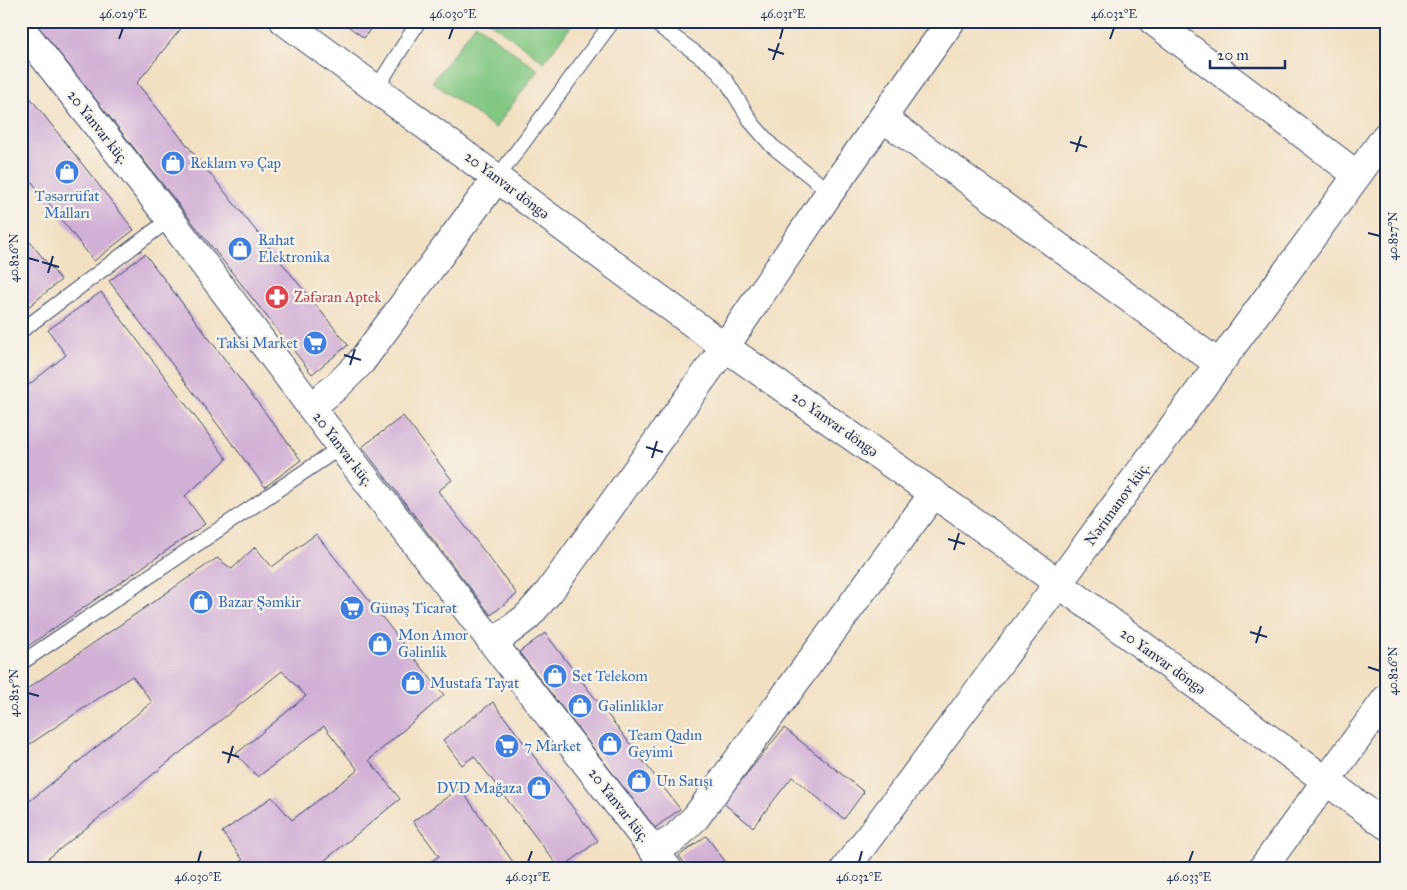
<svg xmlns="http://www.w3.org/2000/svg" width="1407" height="890" font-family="'IM FELL Great Primer',serif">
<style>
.green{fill:#81c681;stroke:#4e7a70}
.building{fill:#d1b0d6}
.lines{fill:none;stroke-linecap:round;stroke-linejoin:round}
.lane-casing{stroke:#3b4a6d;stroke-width:16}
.street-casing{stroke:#3b4a6d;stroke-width:30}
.secondary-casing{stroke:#3b4a6d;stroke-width:30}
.lane{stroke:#fff;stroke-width:14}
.street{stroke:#fff;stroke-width:28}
.secondary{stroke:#fff;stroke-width:28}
.ticks{fill:none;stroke:#1b2f5e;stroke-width:2}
.labels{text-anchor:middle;stroke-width:4.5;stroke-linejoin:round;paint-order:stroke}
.street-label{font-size:15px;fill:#1b2f5e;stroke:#f7f3e8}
.shop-label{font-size:15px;fill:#366cbe;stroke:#f7f3e8;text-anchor:start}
.health-label{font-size:15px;fill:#be3a42;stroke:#f7f3e8;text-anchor:start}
.neatline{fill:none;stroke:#1b2f5e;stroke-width:2}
.ticks-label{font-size:12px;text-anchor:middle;fill:#1b2f5e}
</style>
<rect width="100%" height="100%" fill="#f7f3e8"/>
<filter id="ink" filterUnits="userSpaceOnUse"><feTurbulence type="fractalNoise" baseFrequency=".02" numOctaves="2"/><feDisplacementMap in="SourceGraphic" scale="10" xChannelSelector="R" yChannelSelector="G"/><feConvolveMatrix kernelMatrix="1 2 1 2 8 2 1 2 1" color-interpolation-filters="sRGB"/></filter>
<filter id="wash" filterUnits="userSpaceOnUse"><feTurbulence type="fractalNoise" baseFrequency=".0096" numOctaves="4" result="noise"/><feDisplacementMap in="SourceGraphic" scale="20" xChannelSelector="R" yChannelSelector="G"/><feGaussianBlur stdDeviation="1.12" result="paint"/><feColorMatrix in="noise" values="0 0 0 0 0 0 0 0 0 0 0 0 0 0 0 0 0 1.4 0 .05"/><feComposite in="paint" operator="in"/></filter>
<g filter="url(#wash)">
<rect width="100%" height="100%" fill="#f2e0c3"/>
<g class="green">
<path d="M 488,21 L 575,21 L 544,62 Z"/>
<path d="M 476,24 L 538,70 L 495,128 L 432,82 Z"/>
</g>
<g id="blocks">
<g class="building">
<path d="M 34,21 L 187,21 L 137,83 L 348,345 L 312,374 Z"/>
<path d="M 341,21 L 376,21 L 364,38 Z"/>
<path d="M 21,86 L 134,230 L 94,261 L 21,168 Z"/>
<path d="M 21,231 L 61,280 L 21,313 Z"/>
<path d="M 145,254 L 301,460 L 265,487 L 109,281 Z"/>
<path d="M 101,292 L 227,459 L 185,496 L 205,524 L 21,651 L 21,391 L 66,355 L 48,330 Z"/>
<path d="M 403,416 L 452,480 L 438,491 L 517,594 L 491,615 L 362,447 Z"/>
<path d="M 316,534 L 444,695 L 369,760 L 400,799 L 314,869 L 232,869 L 243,860 L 222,832 L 272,797 L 292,820 L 358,770 L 324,726 L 258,777 L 236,754 L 306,696 L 282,671 L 35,869 L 21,869 L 21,808 L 152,702 L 132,676 L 21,750 L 21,693 L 217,558 L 232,569 L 255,547 L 272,567 Z"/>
<path d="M 545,633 L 680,809 L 655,828 L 519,652 Z"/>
<path d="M 493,702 L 598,841 L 560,869 L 474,756 L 462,765 L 443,740 Z"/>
<path d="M 784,728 L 864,792 L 844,819 L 792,777 L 753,827 L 723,803 Z"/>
<path d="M 460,788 L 518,869 L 420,869 L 439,856 L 413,821 Z"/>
<path d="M 706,836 L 731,869 L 689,869 L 679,856 Z"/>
</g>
</g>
</g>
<g filter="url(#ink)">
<use href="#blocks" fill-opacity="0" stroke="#3b4a6d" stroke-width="1"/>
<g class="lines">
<defs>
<g id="lane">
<path d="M 652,21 L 712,65 L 727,82 L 752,123 L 772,146 L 830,192"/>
<path d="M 376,89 L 419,21"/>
<path d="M 497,178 L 613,21"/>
<path d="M 21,331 L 170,219"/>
<path d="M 21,663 L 341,447"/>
</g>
<g id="street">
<path d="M 284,21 L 725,347 L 1005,544 L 1386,825"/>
<path d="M 1153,21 L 1357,175"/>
<path d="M 21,28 L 170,219 L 341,447 L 668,869"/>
<path d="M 883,118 L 1219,364"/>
<path d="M 311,407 L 337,386 L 361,362 L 497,178"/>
<path d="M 493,643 L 527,617 L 549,592 L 725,347 L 830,192 L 951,21"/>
<path d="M 654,851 L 675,838 L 696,817 L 934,493"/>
<path d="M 1262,869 L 1386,699"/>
</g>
<path id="secondary" d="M 845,869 L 1058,584 L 1386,136"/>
</defs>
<use href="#lane" class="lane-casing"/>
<use href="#street" class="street-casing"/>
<use href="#secondary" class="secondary-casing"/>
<use href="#lane" class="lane"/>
<use href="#street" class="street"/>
<use href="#secondary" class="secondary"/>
</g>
</g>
<path class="ticks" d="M 119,39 L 123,28M 449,39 L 453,28M 780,39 L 783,28M 1110,39 L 1114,28M 768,49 L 784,54M 773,60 L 779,43M 1070,142 L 1087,147M 1076,152 L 1081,136M 1368,233 L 1380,236M 28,258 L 39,261M 42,262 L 59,267M 48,273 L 53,256M 344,355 L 361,360M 350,365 L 355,349M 646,447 L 663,452M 652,458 L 657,441M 948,539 L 965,544M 954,550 L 959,533M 1250,632 L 1267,637M 1256,643 L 1261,626M 1368,667 L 1380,671M 28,693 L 39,696M 222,752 L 239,757M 228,763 L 233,746M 198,862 L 201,851M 528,862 L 532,851M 859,862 L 862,851M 1189,862 L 1193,851"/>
<defs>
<symbol id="shop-disc" viewBox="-11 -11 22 22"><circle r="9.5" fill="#3f7fe0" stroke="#f7f3e8"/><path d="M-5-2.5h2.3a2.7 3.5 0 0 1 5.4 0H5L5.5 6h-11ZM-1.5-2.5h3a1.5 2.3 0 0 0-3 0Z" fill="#fff"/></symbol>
<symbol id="pharmacy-disc" viewBox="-11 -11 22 22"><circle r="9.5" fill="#e0444e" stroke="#f7f3e8"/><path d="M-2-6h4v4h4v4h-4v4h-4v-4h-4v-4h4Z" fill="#fff"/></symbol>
<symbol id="supermarket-disc" viewBox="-11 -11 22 22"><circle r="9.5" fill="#3f7fe0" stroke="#f7f3e8"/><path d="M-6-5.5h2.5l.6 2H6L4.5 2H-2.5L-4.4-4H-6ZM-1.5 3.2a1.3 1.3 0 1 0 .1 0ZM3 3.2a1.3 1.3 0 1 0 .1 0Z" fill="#fff"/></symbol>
</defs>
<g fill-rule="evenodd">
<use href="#shop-disc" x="159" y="149" width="28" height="28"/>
<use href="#shop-disc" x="53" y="158" width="28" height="28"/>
<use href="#shop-disc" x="226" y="235" width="28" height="28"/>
<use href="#pharmacy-disc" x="263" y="283" width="28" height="28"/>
<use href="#supermarket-disc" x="301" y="329" width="28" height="28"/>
<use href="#shop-disc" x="187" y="588" width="28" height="28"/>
<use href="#supermarket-disc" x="338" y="594" width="28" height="28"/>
<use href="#shop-disc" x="366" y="630" width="28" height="28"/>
<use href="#shop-disc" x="541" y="662" width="28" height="28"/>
<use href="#shop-disc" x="399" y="669" width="28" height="28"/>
<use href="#shop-disc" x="566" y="692" width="28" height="28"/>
<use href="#shop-disc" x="596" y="730" width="28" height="28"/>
<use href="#supermarket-disc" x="493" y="732" width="28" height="28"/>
<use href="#shop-disc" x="625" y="767" width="28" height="28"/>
<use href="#shop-disc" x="525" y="774" width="28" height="28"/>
</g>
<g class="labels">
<g class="street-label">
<text transform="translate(98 127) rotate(52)" y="5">20 Yanvar küç.</text>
<text transform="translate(507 185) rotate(37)" y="5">20 Yanvar döngə</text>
<text transform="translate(835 424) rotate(35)" y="5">20 Yanvar döngə</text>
<text transform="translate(343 449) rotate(53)" y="5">20 Yanvar küç.</text>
<text transform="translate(1117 504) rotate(-54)" y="5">Nərimanov küç.</text>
<text transform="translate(1163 661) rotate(36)" y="5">20 Yanvar döngə</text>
<text transform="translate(619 805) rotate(52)" y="5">20 Yanvar küç.</text>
</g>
<g class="shop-label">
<text x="190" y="168">Reklam və Çap</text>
<text x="67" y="201" text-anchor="middle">Təsərrüfat<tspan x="67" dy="17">Malları</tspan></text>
<text x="258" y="245">Rahat<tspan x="258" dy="17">Elektronika</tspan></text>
<text x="298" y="348" text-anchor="end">Taksi Market</text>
<text x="218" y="607">Bazar Şəmkir</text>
<text x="370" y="613">Günəş Ticarət</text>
<text x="398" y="640">Mon Amor<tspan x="398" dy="17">Gəlinlik</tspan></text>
<text x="572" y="681">Set Telekom</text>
<text x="430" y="688">Mustafa Tayat</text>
<text x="598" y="711">Gəlinliklər</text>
<text x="628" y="740">Team Qadın<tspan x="628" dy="17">Geyimi</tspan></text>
<text x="524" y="751">7 Market</text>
<text x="656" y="786">Un Satışı</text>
<text x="522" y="793" text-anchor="end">DVD Mağaza</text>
</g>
<g class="health-label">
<text x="294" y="302">Zəfəran Aptek</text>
</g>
</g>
<rect width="1407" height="890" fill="none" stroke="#f7f3e8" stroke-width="55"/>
<path d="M1210 60v8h75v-8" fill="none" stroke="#1b2f5e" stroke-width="2.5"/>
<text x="1217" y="60" font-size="15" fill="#1b2f5e" stroke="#f7f3e8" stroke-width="4" paint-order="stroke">20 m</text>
<rect x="28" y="28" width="1352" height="834" class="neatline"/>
<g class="ticks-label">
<text x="123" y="18">46.029°E</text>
<text x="453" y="18">46.030°E</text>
<text x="783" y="18">46.031°E</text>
<text x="1114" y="18">46.032°E</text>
<text transform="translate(1393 236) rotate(-90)" y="4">40.827°N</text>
<text transform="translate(14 258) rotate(-90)" y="4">40.826°N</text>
<text transform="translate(1393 671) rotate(-90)" y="4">40.826°N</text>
<text transform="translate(14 693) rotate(-90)" y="4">40.825°N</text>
<text x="198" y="881">46.030°E</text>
<text x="528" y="881">46.031°E</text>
<text x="859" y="881">46.032°E</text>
<text x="1189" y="881">46.033°E</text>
</g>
</svg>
